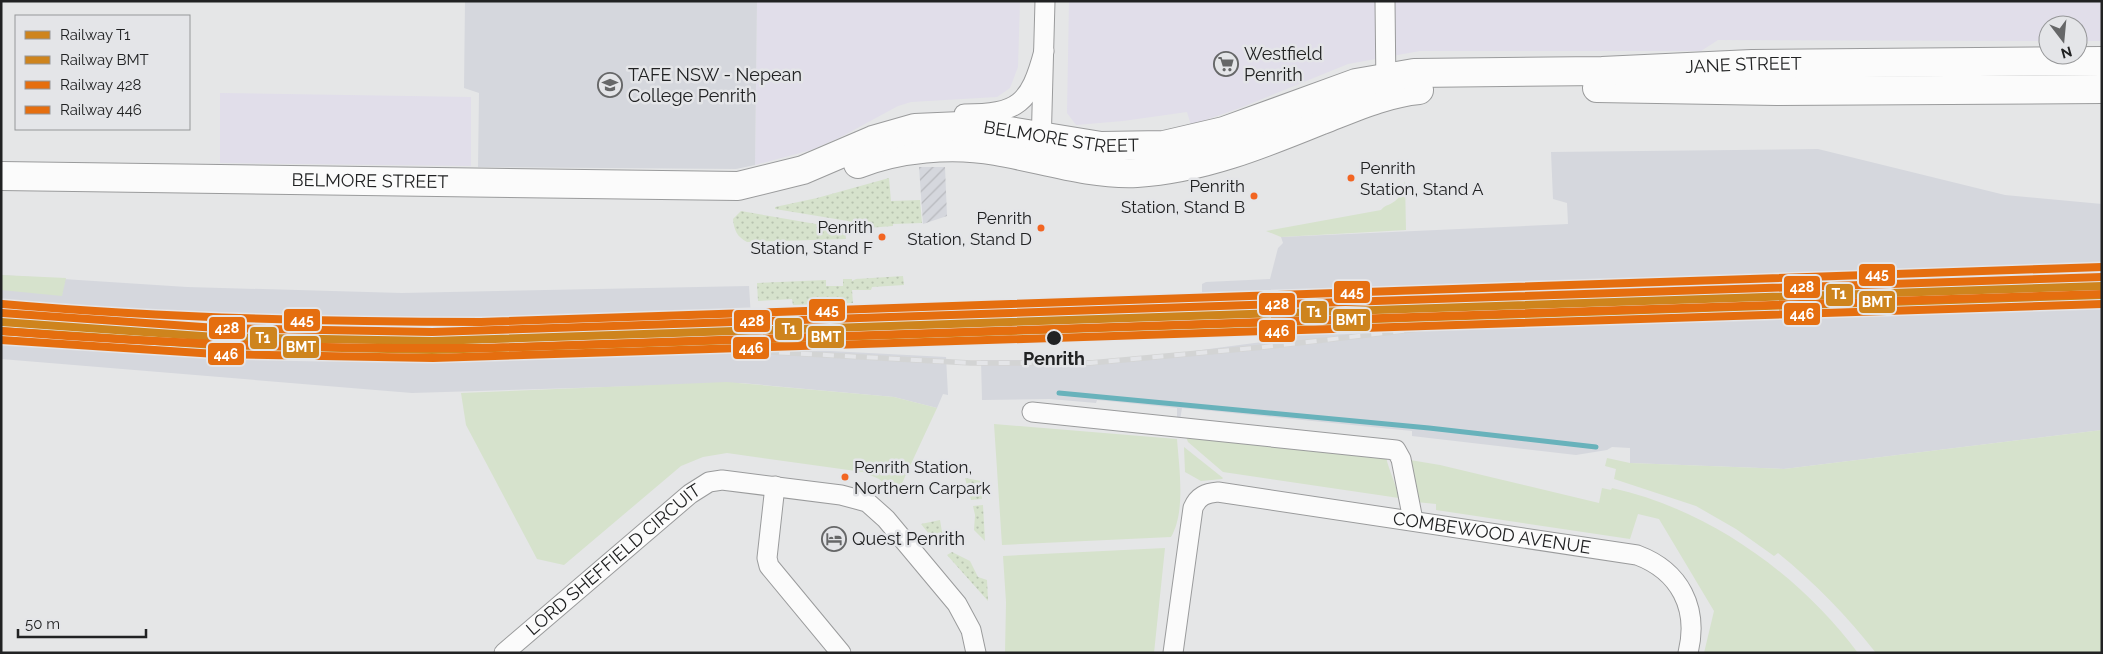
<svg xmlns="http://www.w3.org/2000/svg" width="2103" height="654" font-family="Raleway,sans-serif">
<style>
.commercial{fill:#e1deea}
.industrial{fill:url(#industrial-furrows)}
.built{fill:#d5d7dd}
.grass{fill:#d6e2cc}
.garden{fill:url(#garden-dots)}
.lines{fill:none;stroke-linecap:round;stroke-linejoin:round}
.stream{stroke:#68b2bb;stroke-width:5}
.minor-casing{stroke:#9a9b9c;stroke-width:21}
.highway-casing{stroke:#9a9b9c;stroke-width:30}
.minor{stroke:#fbfbfb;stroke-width:19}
.highway{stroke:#fbfbfb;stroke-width:28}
.rail-casing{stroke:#d3d4d4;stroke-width:5.5}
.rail{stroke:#e4e5e8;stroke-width:4;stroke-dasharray:11;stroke-linecap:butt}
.rail-1-casing{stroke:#e4e5e8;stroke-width:11}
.rail-2-casing{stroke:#e4e5e8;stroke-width:11}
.rail-3-casing{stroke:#e4e5e8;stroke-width:11}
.rail-4-casing{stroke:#e4e5e8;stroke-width:11}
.rail-5-casing{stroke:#e4e5e8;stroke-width:11}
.rail-6-casing{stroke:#e4e5e8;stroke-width:11}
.rail-1{stroke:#ce841d;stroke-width:8}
.rail-2{stroke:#ce841d;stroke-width:8}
.rail-3{stroke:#e56e0f;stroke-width:8}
.rail-4{stroke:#e56e0f;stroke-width:8}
.rail-5{stroke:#e56e0f;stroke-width:8}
.rail-6{stroke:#e56e0f;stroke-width:8}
.bus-dot{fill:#f26522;stroke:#e4e5e8;stroke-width:2}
.stop-dot{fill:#212223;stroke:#e4e5e8;stroke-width:2}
.labels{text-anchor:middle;stroke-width:5;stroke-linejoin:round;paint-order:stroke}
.bus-label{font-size:17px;fill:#212223;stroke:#e4e5e8;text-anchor:end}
.poi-label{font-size:18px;fill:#212223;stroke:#e4e5e8;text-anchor:start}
.street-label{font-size:18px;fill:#212223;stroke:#e4e5e8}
.stop-label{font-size:18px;font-weight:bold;fill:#212223;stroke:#e4e5e8}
.line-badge{stroke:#e4e5e8;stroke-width:2}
.badge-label{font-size:14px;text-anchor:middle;font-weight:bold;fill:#fff}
</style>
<defs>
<pattern id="industrial-furrows" width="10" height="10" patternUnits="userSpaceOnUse" patternTransform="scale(1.25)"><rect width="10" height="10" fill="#d5d7dd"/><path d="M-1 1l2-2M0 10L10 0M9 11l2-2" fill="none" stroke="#b7b8bd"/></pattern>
<pattern id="garden-dots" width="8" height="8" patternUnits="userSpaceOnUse" patternTransform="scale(1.25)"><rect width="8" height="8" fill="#d6e2cc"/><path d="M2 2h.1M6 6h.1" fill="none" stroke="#b7c2af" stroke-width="1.8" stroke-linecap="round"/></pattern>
</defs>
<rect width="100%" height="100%" fill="#e5e6e7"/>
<g class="commercial">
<path d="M 757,1 L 1020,1 L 1018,67 L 1010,88 L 997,97 L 911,102 L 898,106 L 839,138 L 811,150 L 755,165 Z"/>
<path d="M 1069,1 L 2102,1 L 2102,41 L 2078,41 L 2078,25 L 2048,25 L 2048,41 L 1718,40 L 1701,51 L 1420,51 L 1348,64 L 1240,108 L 1191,125 L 1187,112 L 1123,121 L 1076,125 L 1067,113 Z"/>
<path d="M 220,93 L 471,97 L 471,166 L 220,163 Z"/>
</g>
<path class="industrial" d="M 919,167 L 945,167 L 947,216 L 923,224 Z"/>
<g class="built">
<path d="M 465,1 L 757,1 L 755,165 L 736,169 L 478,167 L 479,93 L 464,88 Z"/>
<path d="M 1818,149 L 2005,195 L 2102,204 L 2102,430 L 1784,469 L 1630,463 L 1630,448 L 1612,447 L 1607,450 L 1576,455 L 1412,436 L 1412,431 L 1182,408 L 1180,420 L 1177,420 L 1177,408 L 1097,400 L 1096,403 L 1050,399 L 982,400 L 981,360 L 1108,360 L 1156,356 L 1262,342 L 1262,339 L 1286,338 L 1286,323 L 1263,324 L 1260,317 L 899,333 L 750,335 L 751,347 L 946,357 L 948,395 L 943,394 L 937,408 L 894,397 L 741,383 L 412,393 L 1,359 L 1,275 L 187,287 L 402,293 L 749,286 L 751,317 L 1263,301 L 1264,291 L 1202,293 L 1202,284 L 1206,282 L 1270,279 L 1278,248 L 1283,243 L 1281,237 L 1568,224 L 1567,203 L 1553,199 L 1551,152 Z"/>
</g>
<g class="grass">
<path d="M 1405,181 L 1406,230 L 1281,237 L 1266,231 L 1381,210 C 1385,205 1387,206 1392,203 C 1400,199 1403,190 1405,181 Z"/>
<path d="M 1,275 L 66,278 L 62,296 L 1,290 Z"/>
<path d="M 727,382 L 894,397 L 937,408 L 897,494 L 879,479 L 863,472 L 727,453 L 703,457 L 681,466 L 564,565 L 537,559 L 466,425 L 461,393 Z"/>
<path d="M 994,424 L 1177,439 C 1179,467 1186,512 1171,537 L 1002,545 Z"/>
<path d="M 2102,430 L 2102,653 L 1876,653 C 1846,615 1815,583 1778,553 L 1774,556 L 1736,529 L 1696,506 L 1614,479 L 1616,469 L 1605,466 L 1607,458 L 1630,463 L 1784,469 Z"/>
<path d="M 1186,437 L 1386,457 C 1389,471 1396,484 1399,498 L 1223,472 L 1188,442 Z"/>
<path d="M 1184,447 L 1223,478 L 1222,479 L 1201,481 L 1185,472 Z"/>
<path d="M 1410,460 L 1440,465 L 1599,503 L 1602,488 L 1611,490 L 1612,488 C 1708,509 1799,574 1858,653 L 1704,653 L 1714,611 L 1659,519 L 1638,514 L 1630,539 L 1436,510 L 1436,504 L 1416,502 Z"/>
<path d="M 1165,548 L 1154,653 L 1005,653 L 1006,602 L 1003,556 Z"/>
</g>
<g class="garden">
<path d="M 889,178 L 891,201 L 920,200 L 922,223 L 893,224 L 893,226 L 855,229 L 848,221 L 775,209 L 775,207 L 817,198 Z"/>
<path d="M 741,211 L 845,229 L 846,239 L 747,242 C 737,237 734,230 733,219 Z"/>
<path d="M 903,276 L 904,285 L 872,287 L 871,290 L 852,290 L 853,303 L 793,305 L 792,299 L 758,301 L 757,283 L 826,280 L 826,286 L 843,286 L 843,279 L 852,279 L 852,281 L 856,279 Z"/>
<path d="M 965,478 L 981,481 L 982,499 L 971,500 Z"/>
<path d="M 983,505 L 985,541 L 974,530 L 975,515 L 973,506 Z"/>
<path d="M 940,520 L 943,538 L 937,544 L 921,524 Z"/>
<path d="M 952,552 L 970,561 L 978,577 L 987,580 L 988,601 L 947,555 Z"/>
</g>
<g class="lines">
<path class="stream" d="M 1059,393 L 1429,428 L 1596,447"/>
<defs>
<g id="minor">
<path d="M 1385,1 L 1386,90"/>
<path d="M 964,114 C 1018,114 1030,104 1044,51"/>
<path d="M 1041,147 L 1045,1"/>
<path d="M 1032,412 L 1396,450 L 1401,459 L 1413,520"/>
<path d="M 775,486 L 767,558 L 769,566 L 841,653"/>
<path id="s1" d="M 504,653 L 690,494 L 709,482 L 722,480 L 841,495 L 867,502 L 886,519 L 957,604 L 971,630 L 976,653"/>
<path id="s2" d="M 1173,653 L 1193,508 C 1198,496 1206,493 1218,492 L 1637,555 C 1680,571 1699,608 1688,653"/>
</g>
<g id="highway">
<path d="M 1597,88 L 1777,91 L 2102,89"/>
<path d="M 858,164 C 898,148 952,143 996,151 C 1043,159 1088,175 1137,173 C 1202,169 1263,144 1322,120 C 1353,108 1386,93 1419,90"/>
<path id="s3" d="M 1,176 L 738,186 L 803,170 L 873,140 L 915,128 L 961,126 L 985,127 L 1101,146 L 1164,145 L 1224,131 L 1356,83 L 1414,73 L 1602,71 L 1752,64 L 2102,61"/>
</g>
</defs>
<use href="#minor" class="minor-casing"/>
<use href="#highway" class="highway-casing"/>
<use href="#minor" class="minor"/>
<use href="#highway" class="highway"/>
<defs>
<path id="rail" d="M 274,340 L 418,356 L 675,350 L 735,350 L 971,363 L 1090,363 L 1264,347 L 1670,300"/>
</defs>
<use href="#rail" class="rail-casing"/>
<use href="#rail" class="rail"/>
<defs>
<path id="rail-1" d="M 1,322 L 216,337 L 432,341 L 2102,286"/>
<path id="rail-2" d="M 1,331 L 216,345 L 432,350 L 2102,295"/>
<path id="rail-3" d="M 2,313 L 217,328 L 432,332 L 2102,277"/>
<path id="rail-4" d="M 1,340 L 216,354 L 433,358 L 2102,304"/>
<path id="rail-5" d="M 2,304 C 162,318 320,322 481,322 L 2102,267"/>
<path id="rail-6" d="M 1,331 C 161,344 321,349 482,348 L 2102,294"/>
</defs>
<use href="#rail-1" class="rail-1-casing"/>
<use href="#rail-2" class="rail-2-casing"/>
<use href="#rail-3" class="rail-3-casing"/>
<use href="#rail-4" class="rail-4-casing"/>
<use href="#rail-5" class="rail-5-casing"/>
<use href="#rail-6" class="rail-6-casing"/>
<use href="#rail-1" class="rail-1"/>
<use href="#rail-2" class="rail-2"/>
<use href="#rail-3" class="rail-3"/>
<use href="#rail-4" class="rail-4"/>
<use href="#rail-5" class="rail-5"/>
<use href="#rail-6" class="rail-6"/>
</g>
<defs>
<symbol id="supermarket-ring" viewBox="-11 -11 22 22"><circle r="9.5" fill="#e4e5e8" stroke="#666768" stroke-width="1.5"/><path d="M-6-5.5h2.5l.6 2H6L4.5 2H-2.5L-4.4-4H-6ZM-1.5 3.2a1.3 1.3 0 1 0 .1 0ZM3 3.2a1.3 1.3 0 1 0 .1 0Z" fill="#666768"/></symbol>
<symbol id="university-ring" viewBox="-11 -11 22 22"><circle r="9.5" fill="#e4e5e8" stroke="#666768" stroke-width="1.5"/><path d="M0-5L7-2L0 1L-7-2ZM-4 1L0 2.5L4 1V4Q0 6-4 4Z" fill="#666768"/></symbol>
<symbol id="hotel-ring" viewBox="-11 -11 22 22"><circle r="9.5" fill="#e4e5e8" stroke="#666768" stroke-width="1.5"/><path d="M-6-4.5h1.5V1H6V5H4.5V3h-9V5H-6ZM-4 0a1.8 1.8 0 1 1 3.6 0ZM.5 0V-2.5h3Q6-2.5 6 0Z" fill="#666768"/></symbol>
</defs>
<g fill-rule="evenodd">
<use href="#supermarket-ring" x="1212" y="50" width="28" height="28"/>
<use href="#university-ring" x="596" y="71" width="28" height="28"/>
<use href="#hotel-ring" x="820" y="525" width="28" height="28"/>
</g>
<g class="bus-dot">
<circle cx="1351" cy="178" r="4.5"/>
<circle cx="1254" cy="196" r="4.5"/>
<circle cx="1041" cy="228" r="4.5"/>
<circle cx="882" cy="237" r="4.5"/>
<circle cx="845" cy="477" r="4.5"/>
</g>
<circle class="stop-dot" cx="1054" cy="338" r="8"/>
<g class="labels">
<g class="bus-label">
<text x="1360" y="174" text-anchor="start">Penrith<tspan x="1360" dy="21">Station, Stand A</tspan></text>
<text x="1245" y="192">Penrith<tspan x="1245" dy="21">Station, Stand B</tspan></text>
<text x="1032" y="224">Penrith<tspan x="1032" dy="21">Station, Stand D</tspan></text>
<text x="873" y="233">Penrith<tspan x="873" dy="21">Station, Stand F</tspan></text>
<text x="854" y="473" text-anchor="start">Penrith Station,<tspan x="854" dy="21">Northern Carpark</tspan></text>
</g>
<g class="poi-label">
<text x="1244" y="60">Westfield<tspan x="1244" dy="21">Penrith</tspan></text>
<text x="628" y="81">TAFE NSW - Nepean<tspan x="628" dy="21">College Penrith</tspan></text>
<text x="852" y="545">Quest Penrith</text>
</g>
<g class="street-label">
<text dy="6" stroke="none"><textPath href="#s3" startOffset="1765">JANE STREET</textPath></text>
<text dy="6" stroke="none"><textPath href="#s3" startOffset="1071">BELMORE STREET</textPath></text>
<text dy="6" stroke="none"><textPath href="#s3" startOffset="369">BELMORE STREET</textPath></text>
<text dy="6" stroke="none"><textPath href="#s2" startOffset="455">COMBEWOOD AVENUE</textPath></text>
<text dy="6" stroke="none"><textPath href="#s1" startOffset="144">LORD SHEFFIELD CIRCUIT</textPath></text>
</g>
<g class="stop-label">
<text x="1054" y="365">Penrith</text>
</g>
</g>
<g class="line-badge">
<rect x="1858" y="263" width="38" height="24" rx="5" fill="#e56e0f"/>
<rect x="1783" y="275" width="38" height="24" rx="5" fill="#e56e0f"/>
<rect x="1333" y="280" width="38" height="24" rx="5" fill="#e56e0f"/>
<rect x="1825" y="283" width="29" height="24" rx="5" fill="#ce841d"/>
<rect x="1858" y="290" width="38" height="24" rx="5" fill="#ce841d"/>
<rect x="1258" y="292" width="38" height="24" rx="5" fill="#e56e0f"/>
<rect x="808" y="298" width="38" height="24" rx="5" fill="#e56e0f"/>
<rect x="1300" y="300" width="28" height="24" rx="5" fill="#ce841d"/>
<rect x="1783" y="302" width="38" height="24" rx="5" fill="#e56e0f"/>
<rect x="1332" y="308" width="39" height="24" rx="5" fill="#ce841d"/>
<rect x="283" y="308" width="38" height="24" rx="5" fill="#e56e0f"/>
<rect x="733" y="309" width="38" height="24" rx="5" fill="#e56e0f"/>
<rect x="208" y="316" width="38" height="24" rx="5" fill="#e56e0f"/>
<rect x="774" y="317" width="29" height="24" rx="5" fill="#ce841d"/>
<rect x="1258" y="319" width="38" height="24" rx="5" fill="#e56e0f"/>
<rect x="807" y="325" width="38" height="24" rx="5" fill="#ce841d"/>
<rect x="249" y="326" width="29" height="24" rx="5" fill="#ce841d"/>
<rect x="282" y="335" width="38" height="24" rx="5" fill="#ce841d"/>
<rect x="732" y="336" width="38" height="24" rx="5" fill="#e56e0f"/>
<rect x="207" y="342" width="38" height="24" rx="5" fill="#e56e0f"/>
</g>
<g class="badge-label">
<text x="1877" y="279">445</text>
<text x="1802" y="292">428</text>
<text x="1352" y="297">445</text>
<text x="1839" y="299">T1</text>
<text x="1877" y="307">BMT</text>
<text x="1277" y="309">428</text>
<text x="827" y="315">445</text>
<text x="1314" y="317">T1</text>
<text x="1802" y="319">446</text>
<text x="1351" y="325">BMT</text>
<text x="302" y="325">445</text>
<text x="752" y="326">428</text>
<text x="227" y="333">428</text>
<text x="789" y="334">T1</text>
<text x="1277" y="336">446</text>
<text x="826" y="342">BMT</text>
<text x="263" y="343">T1</text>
<text x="301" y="352">BMT</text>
<text x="751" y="353">446</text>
<text x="226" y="359">446</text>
</g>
<rect width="2103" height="654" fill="none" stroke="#212223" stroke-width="5"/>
<rect x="15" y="15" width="175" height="115" fill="#e4e5e8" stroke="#969799"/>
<rect x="25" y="31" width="25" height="8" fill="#ce841d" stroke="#969799"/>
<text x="60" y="40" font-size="15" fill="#212223">Railway T1</text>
<rect x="25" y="56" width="25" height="8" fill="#ce841d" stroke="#969799"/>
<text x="60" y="65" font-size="15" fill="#212223">Railway BMT</text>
<rect x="25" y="81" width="25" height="8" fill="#e56e0f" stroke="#969799"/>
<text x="60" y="90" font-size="15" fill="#212223">Railway 428</text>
<rect x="25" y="106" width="25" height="8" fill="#e56e0f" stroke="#969799"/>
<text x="60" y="115" font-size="15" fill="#212223">Railway 446</text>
<g transform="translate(2063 40) rotate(164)"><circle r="24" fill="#e4e5e8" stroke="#969799"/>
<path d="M0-4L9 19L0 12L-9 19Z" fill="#666768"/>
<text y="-8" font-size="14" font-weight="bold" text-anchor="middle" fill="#212223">N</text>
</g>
<path d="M18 629v8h128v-8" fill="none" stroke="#212223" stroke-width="2.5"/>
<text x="25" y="629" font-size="15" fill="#212223" stroke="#e4e5e8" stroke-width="4" paint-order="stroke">50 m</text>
</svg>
